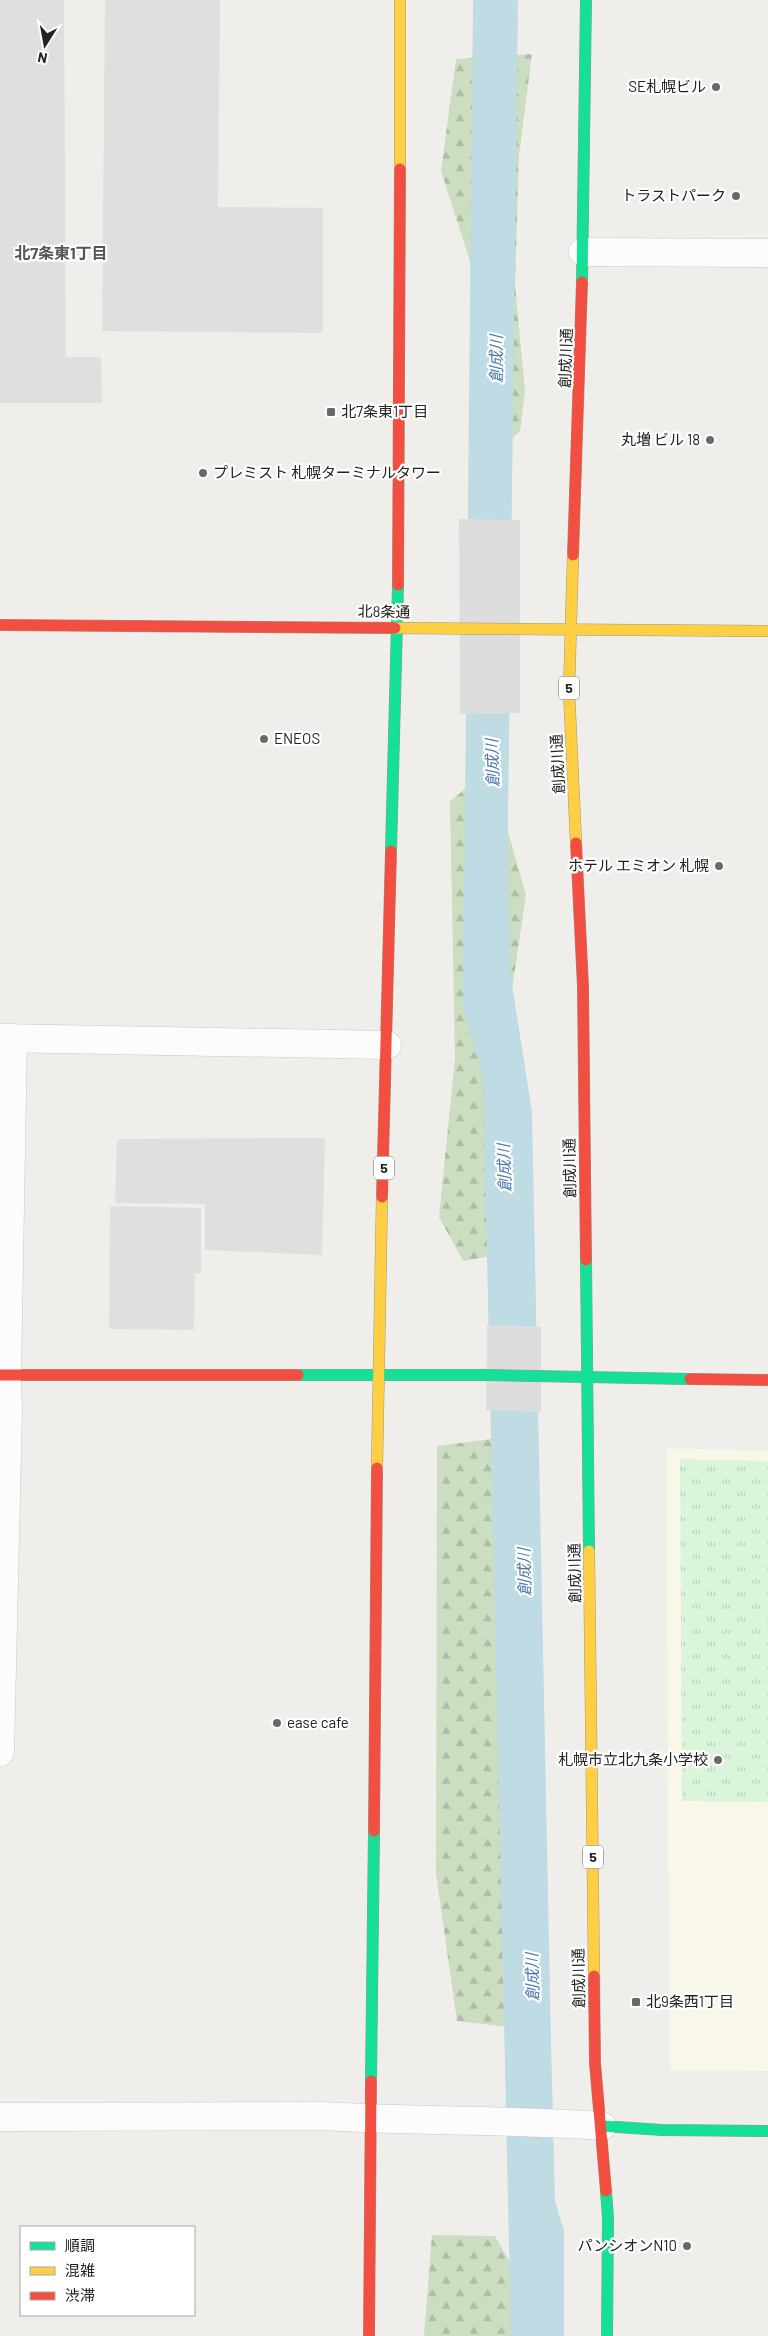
<svg xmlns="http://www.w3.org/2000/svg" width="768" height="2336" font-family="Barlow,'Noto Sans JP',sans-serif">
<style>
.education{fill:#f8f7e8}
.forest{fill:url(#forest-firs)}
.park{fill:url(#park-tufts)}
.parking{fill:#e0dfde}
.water{fill:#bfdbe3}
.pier{fill:#dedddd}
.lines{fill:none;stroke-linecap:round;stroke-linejoin:round}
.street-casing{stroke:#c9c8c7;stroke-width:29}
.fast-casing{stroke:#999a82;stroke-width:12}
.slow-casing{stroke:#999a82;stroke-width:12}
.jam-casing{stroke:#999a82;stroke-width:12}
.street{stroke:#fdfcfc;stroke-width:28}
.fast{stroke:#16e098;stroke-width:11}
.slow{stroke:#ffcf43;stroke-width:11}
.jam{stroke:#f24e42;stroke-width:11}
.poi-dot{fill:#6a6968;stroke:#fff;stroke-width:2}
.labels{text-anchor:middle;stroke-width:4.5;stroke-linejoin:round;paint-order:stroke}
.shield{fill:#fff;stroke:#646464;stroke-width:1}
.shield-label{font-size:14px;font-weight:bold;fill:#222}
.poi-label{font-size:15px;fill:#222;stroke:#fff;text-anchor:end}
.street-label{font-size:15px;fill:#222;stroke:#fff}
.neighbourhood-label{font-size:16px;font-weight:bold;fill:#555;stroke:#fff}
.water-label{font-size:16px;font-style:italic;fill:#4a7aab;stroke:#fff}
</style>
<defs>
<pattern id="forest-firs" width="22" height="20" patternUnits="userSpaceOnUse" patternTransform="scale(1.25)"><rect width="22" height="20" fill="#cbdec1"/><path d="M5 1l3.5 6h-7zM16 11l3.5 6h-7z" fill="#aebea6"/></pattern>
<pattern id="park-tufts" width="24" height="20" patternUnits="userSpaceOnUse" patternTransform="scale(1.25)"><rect width="24" height="20" fill="#daf5da"/><path d="M3 7l-1-3M5 7V3M7 7l1-3M15 17l-1-3M17 17v-4M19 17l1-3" fill="none" stroke="#bbd2bb"/></pattern>
</defs>
<rect width="100%" height="100%" fill="#f0eeeb"/>
<path class="education" d="M 666,1448 L 768,1451 L 768,2071 L 670,2070 Z"/>
<g class="forest">
<path d="M 532,54 L 519,156 L 515,284 L 525,392 L 520,431 L 497,452 L 480,292 L 441,171 L 456,59 Z"/>
<path d="M 490,769 L 526,895 L 511,996 L 504,1254 L 463,1261 L 439,1217 L 455,1058 L 450,801 Z"/>
<path d="M 491,1439 L 533,1570 L 509,2027 L 457,2021 L 436,1874 L 437,1446 Z"/>
<path d="M 432,2235 L 495,2236 L 548,2329 L 548,2336 L 424,2336 Z"/>
</g>
<path class="park" d="M 680,1459 L 768,1461 L 768,1802 L 682,1801 Z"/>
<g class="parking">
<path d="M 0,0 L 64,0 L 66,357 L 101,357 L 102,403 L 0,403 Z"/>
<path d="M 105,0 L 220,0 L 218,207 L 323,208 L 323,333 L 102,331 Z"/>
<path d="M 325,1138 L 322,1255 L 205,1250 L 205,1204 L 115,1203 L 117,1139 Z"/>
<path d="M 110,1206 L 201,1208 L 201,1273 L 195,1274 L 194,1330 L 109,1329 Z"/>
</g>
<path class="water" d="M 473,0 L 518,0 L 508,822 L 510,972 L 532,1112 L 551,2041 L 555,2201 L 564,2231 L 564,2336 L 511,2336 L 483,1076 L 463,1006 Z"/>
<g class="pier">
<path d="M 459,519 L 520,520 L 520,713 L 460,714 Z"/>
<path d="M 487,1325 L 541,1327 L 541,1412 L 486,1410 Z"/>
</g>
<g class="lines">
<defs>
<g id="street">
<path d="M 583,252 L 768,253"/>
<path d="M 0,1038 L 387,1045"/>
<path d="M 0,1752 L 8,1410 L 7,1375 L 13,1038"/>
<path d="M 0,2117 L 324,2116 C 416,2122 509,2119 602,2126"/>
</g>
<g id="fast">
<path d="M 582,282 L 586,0"/>
<path d="M 391,851 L 398,585"/>
<path d="M 586,1260 L 589,1551"/>
<path d="M 298,1375 L 486,1375 L 690,1379"/>
<path d="M 371,2081 L 374,1831"/>
<path d="M 602,2126 L 662,2130 L 768,2131"/>
<path d="M 606,2191 L 608,2218 L 607,2336"/>
</g>
<g id="slow">
<path d="M 400,169 L 400,0"/>
<path d="M 573,555 L 569,691 L 576,843"/>
<path d="M 395,628 L 768,631"/>
<path d="M 377,1468 L 382,1197"/>
<path d="M 589,1551 L 594,1976"/>
</g>
<g id="jam">
<path d="M 573,555 L 582,282"/>
<path d="M 398,585 L 400,169"/>
<path d="M 0,625 L 395,628"/>
<path d="M 576,843 L 583,987 L 586,1260"/>
<path d="M 382,1197 L 391,851"/>
<path d="M 0,1375 L 298,1375"/>
<path d="M 690,1379 L 768,1380"/>
<path d="M 374,1831 L 377,1468"/>
<path d="M 594,1976 L 595,2063 L 606,2191"/>
<path d="M 369,2336 L 371,2081"/>
</g>
</defs>
<use href="#street" class="street-casing"/>
<use href="#fast" class="fast-casing"/>
<use href="#slow" class="slow-casing"/>
<use href="#jam" class="jam-casing"/>
<use href="#street" class="street"/>
<use href="#fast" class="fast"/>
<use href="#slow" class="slow"/>
<use href="#jam" class="jam"/>
</g>
<g class="poi-dot">
<circle cx="716" cy="87" r="5"/>
<circle cx="736" cy="196" r="5"/>
<rect x="326" y="407" width="10" height="10" rx="2.5"/>
<circle cx="710" cy="440" r="5"/>
<circle cx="203" cy="473" r="5"/>
<circle cx="264" cy="739" r="5"/>
<circle cx="719" cy="866" r="5"/>
<circle cx="277" cy="1723" r="5"/>
<circle cx="718" cy="1760" r="5"/>
<rect x="631" y="1997" width="10" height="10" rx="2.5"/>
<circle cx="687" cy="2246" r="5"/>
</g>
<g class="labels">
<g class="shield">
<rect x="559" y="676.5" width="20" height="23" rx="4"/>
<rect x="374" y="1156.5" width="20" height="23" rx="4"/>
<rect x="583" y="1845.5" width="20" height="23" rx="4"/>
</g>
<g class="shield-label">
<text x="569" y="693">5</text>
<text x="384" y="1173">5</text>
<text x="593" y="1862">5</text>
</g>
<g class="poi-label">
<text x="706" y="92">SE札幌ビル</text>
<text x="726" y="201">トラストパーク</text>
<text x="341" y="417" text-anchor="start">北7条東1丁目</text>
<text x="700" y="445">丸増 ビル 18</text>
<text x="213" y="478" text-anchor="start">プレミスト 札幌ターミナルタワー</text>
<text x="274" y="744" text-anchor="start">ENEOS</text>
<text x="709" y="871">ホテル エミオン 札幌</text>
<text x="287" y="1728" text-anchor="start">ease cafe</text>
<text x="708" y="1765">札幌市立北九条小学校</text>
<text x="646" y="2007" text-anchor="start">北9条西1丁目</text>
<text x="677" y="2251">パンシオンN10</text>
</g>
<g class="street-label">
<text transform="translate(566 358) rotate(-88)" y="5">創成川通</text>
<text transform="translate(384 612) rotate(1)" y="5">北8条通</text>
<text transform="translate(558 764) rotate(-93)" y="5">創成川通</text>
<text transform="translate(570 1168) rotate(-91)" y="5">創成川通</text>
<text transform="translate(575 1573) rotate(-91)" y="5">創成川通</text>
<text transform="translate(579 1978) rotate(-91)" y="5">創成川通</text>
</g>
<g class="neighbourhood-label">
<text x="61" y="259">北7条東1丁目</text>
</g>
<g class="water-label">
<text transform="translate(496 359) rotate(-90)" y="6">創成川</text>
<text transform="translate(492 763) rotate(-92)" y="6">創成川</text>
<text transform="translate(504 1168) rotate(-92)" y="6">創成川</text>
<text transform="translate(524 1572) rotate(-91)" y="6">創成川</text>
<text transform="translate(532 1977) rotate(-91)" y="6">創成川</text>
</g>
</g>
<rect x="20" y="2226" width="175" height="90" fill="#ffffff" stroke="#a7a7a7"/>
<rect x="30" y="2242" width="25" height="8" fill="#16e098" stroke="#a7a7a7"/>
<text x="65" y="2251" font-size="15" fill="#222222">順調</text>
<rect x="30" y="2267" width="25" height="8" fill="#ffcf43" stroke="#a7a7a7"/>
<text x="65" y="2276" font-size="15" fill="#222222">混雑</text>
<rect x="30" y="2292" width="25" height="8" fill="#f24e42" stroke="#a7a7a7"/>
<text x="65" y="2301" font-size="15" fill="#222222">渋滞</text>
<g transform="translate(45 45) rotate(191)" stroke="#ffffff" stroke-width="4" paint-order="stroke">
<path d="M0-4L9 19L0 12L-9 19Z" fill="#222222"/>
<text y="-8" font-size="14" font-weight="bold" text-anchor="middle" fill="#222222">N</text>
</g>
</svg>
